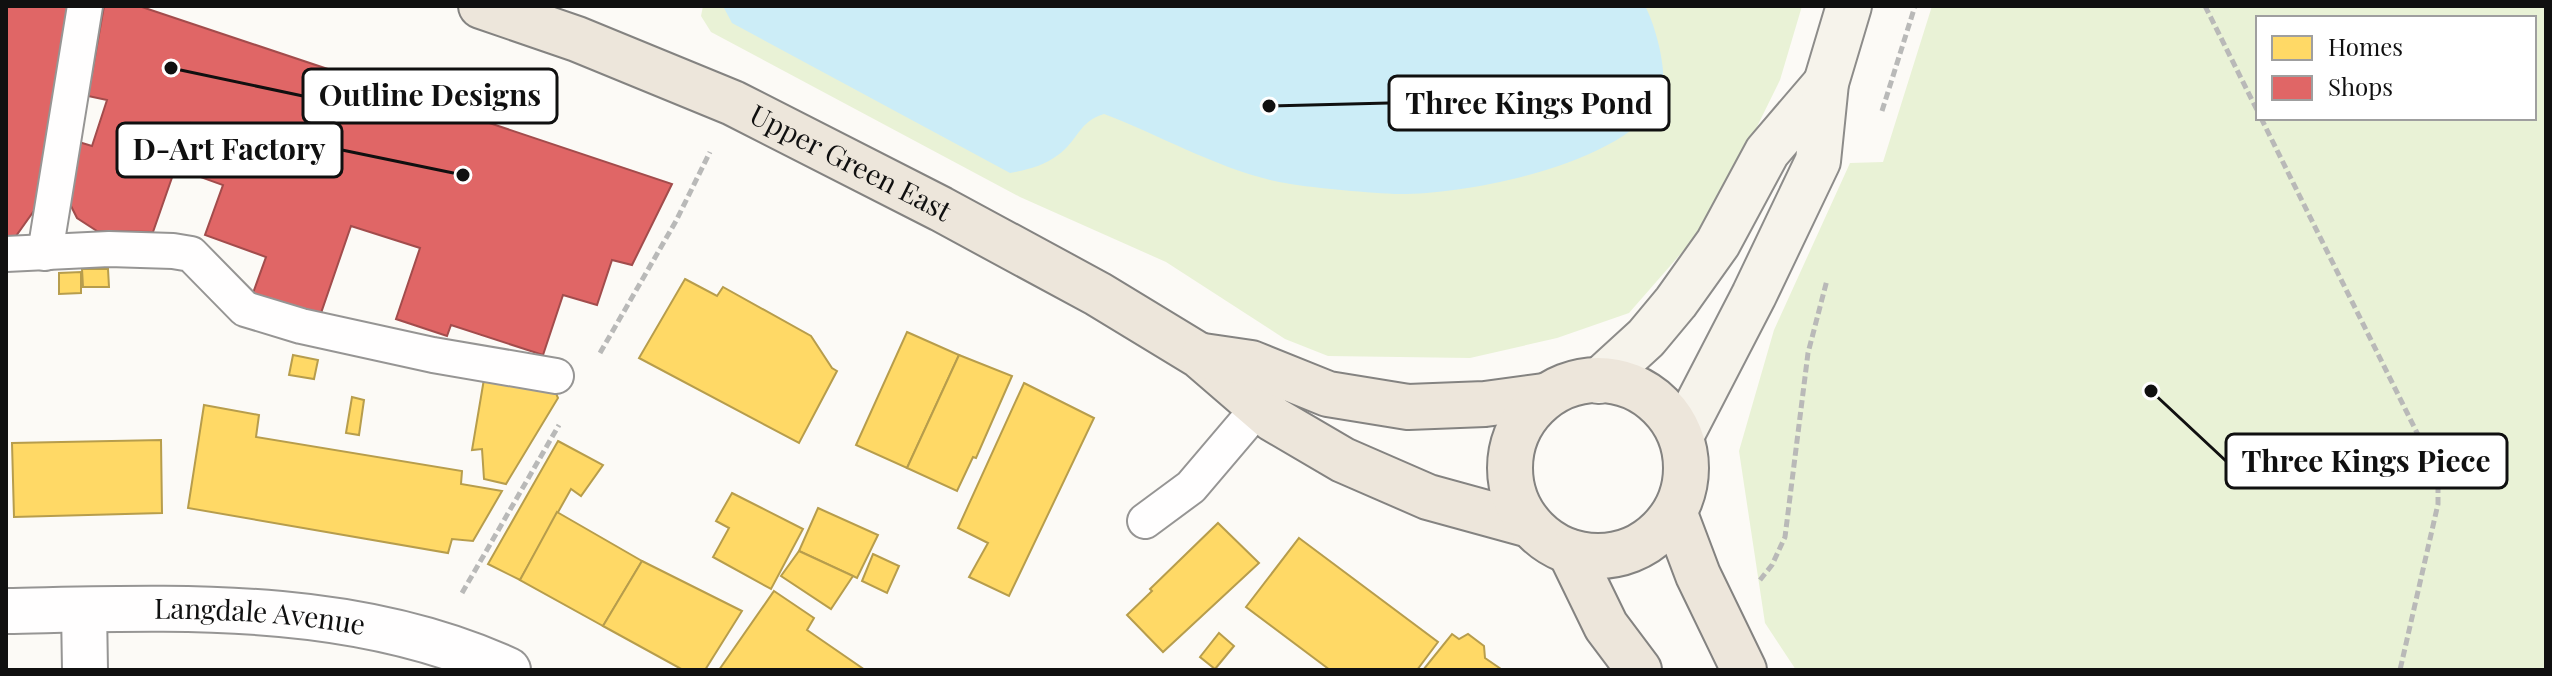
<svg xmlns="http://www.w3.org/2000/svg" width="2552" height="676" font-family="'Playfair Display',serif">
<style>
.green{fill:#e9f2d6;fill-rule:evenodd}
.water{fill:#ccedf7}
.homes{fill:#ffd966;stroke:#b79d4c;stroke-width:2}
.shops{fill:#e06666;stroke:#a24c4c;stroke-width:2}
.lines{fill:none;stroke-linecap:round;stroke-linejoin:round}
.lane-casing{stroke:#969594;stroke-width:38}
.street-casing{stroke:#969594;stroke-width:48}
.secondary-casing{stroke:#8d8c8a;stroke-width:48}
.primary-casing{stroke:#848381;stroke-width:48}
.path{stroke:#b9b9b8;stroke-width:5;stroke-dasharray:8 4;stroke-linecap:butt}
.lane{stroke:#fffefe;stroke-width:34}
.street{stroke:#fffefe;stroke-width:44}
.secondary{stroke:#f6f3eb;stroke-width:44}
.primary{stroke:#ede6db;stroke-width:44}
.labels{text-anchor:middle;stroke-width:8;stroke-linejoin:round;paint-order:stroke}
.street-label{font-size:28px;fill:#101010;stroke:#fff}
.leader{fill:none;stroke:#101010;stroke-width:3}
.callout-dot{fill:#101010;stroke:#fff;stroke-width:3}
.callout{fill:#fff;stroke:#101010;stroke-width:3}
.callout-label{font-size:30px;text-anchor:middle;font-weight:bold;fill:#101010}
</style>
<rect width="100%" height="100%" fill="#fcfaf6"/>
<g class="green">
<path d="M 703,6 L 1802,6 L 1780,80 L 1712,218 L 1629,313 L 1557,338 L 1470,358 L 1328,356 L 1285,339 L 1166,262 L 1020,197 L 711,32 L 701,16 Z"/>
<path d="M 1932,6 L 2546,6 L 2546,670 L 1796,670 L 1765,623 L 1739,451 L 1774,330 L 1850,163 L 1883,162 ZM 2258,18 L 2534,18 L 2534,118 L 2258,118 Z"/>
</g>
<path class="water" d="M 725,6 L 1645,6 C 1656,26 1670,78 1660,99 C 1625,165 1462,196 1394,194 C 1361,192 1311,188 1279,182 C 1218,169 1162,136 1104,114 C 1079,121 1077,142 1058,155 C 1044,166 1026,170 1010,173 L 732,23 L 724,8 Z"/>
<g class="homes">
<path d="M 82,269 L 108,269 L 109,287 L 83,287 Z"/>
<path d="M 81,272 L 81,293 L 59,294 L 59,273 Z"/>
<path d="M 685,279 L 717,296 L 723,287 L 811,336 L 832,368 L 837,371 L 799,443 L 639,358 Z"/>
<path d="M 907,332 L 959,355 L 907,468 L 856,445 Z"/>
<path d="M 293,355 L 318,360 L 314,379 L 289,375 Z"/>
<path d="M 959,355 L 1012,376 L 976,458 L 973,457 L 957,491 L 907,468 Z"/>
<path d="M 484,379 L 555,391 L 558,398 L 506,484 L 484,479 L 482,449 L 472,450 Z"/>
<path d="M 1024,383 L 1094,418 L 1009,596 L 969,577 L 988,543 L 958,528 Z"/>
<path d="M 352,397 L 364,400 L 359,435 L 346,433 Z"/>
<path d="M 204,405 L 259,415 L 256,437 L 462,471 L 461,484 L 502,491 L 473,541 L 452,539 L 448,553 L 188,508 Z"/>
<path d="M 161,440 L 162,513 L 14,517 L 12,443 Z"/>
<path d="M 558,441 L 603,465 L 581,496 L 571,489 L 520,580 L 488,564 Z"/>
<path d="M 732,493 L 803,529 L 771,589 L 713,557 L 729,528 L 716,521 Z"/>
<path d="M 818,508 L 878,535 L 857,578 L 799,551 Z"/>
<path d="M 557,512 L 642,561 L 603,626 L 520,580 Z"/>
<path d="M 1218,523 L 1259,563 L 1163,652 L 1127,615 L 1152,591 L 1150,589 Z"/>
<path d="M 1299,538 L 1438,642 L 1417,670 L 1330,670 L 1246,607 Z"/>
<path d="M 799,551 L 853,576 L 831,609 L 781,576 Z"/>
<path d="M 873,554 L 899,566 L 887,593 L 862,581 Z"/>
<path d="M 642,561 L 742,611 L 705,670 L 683,670 L 603,626 Z"/>
<path d="M 774,591 L 814,618 L 807,630 L 865,670 L 719,670 Z"/>
<path d="M 1219,633 L 1234,646 L 1215,669 L 1200,657 Z"/>
<path d="M 1452,634 L 1459,639 L 1468,634 L 1484,646 L 1485,658 L 1501,669 L 1423,670 Z"/>
</g>
<g class="shops">
<path d="M 6,6 L 68,6 L 38,205 L 16,236 L 6,236 Z"/>
<path d="M 104,6 L 139,6 L 672,184 L 632,265 L 612,260 L 597,305 L 563,295 L 543,355 L 451,325 L 447,336 L 396,319 L 420,248 L 351,226 L 321,313 L 271,304 L 253,293 L 266,257 L 205,235 L 223,185 L 192,174 L 207,128 L 191,123 L 153,232 L 97,231 L 77,218 L 68,200 L 79,142 L 92,146 L 107,100 L 88,96 Z"/>
</g>
<g class="lines">
<defs>
<g id="lane">
<path d="M 45,253 L 85,6"/>
<path d="M 6,254 L 109,249 L 173,251 L 191,254 L 245,309 L 301,326 L 433,355 L 556,376"/>
<path d="M 1145,521 L 1191,487 L 1259,407"/>
</g>
<g id="street">
<path d="M 84,610 L 85,670"/>
<path id="s1" d="M 6,611 C 175,608 350,598 508,670"/>
</g>
<g id="secondary">
<path d="M 1599,381 L 1646,338 L 1676,302 L 1718,243 L 1767,152 L 1826,83"/>
<path d="M 1681,436 L 1754,295 L 1818,161 L 1826,83 L 1849,6"/>
</g>
<g id="primary">
<path id="s2" d="M 481,6 L 577,39 L 733,103 L 941,209 L 1098,294 L 1200,356 L 1273,419 L 1343,460 L 1428,497 L 1530,525"/>
<path d="M 1203,356 L 1251,363 L 1328,394 L 1408,407 L 1485,404 L 1544,396"/>
<circle cx="1598" cy="468" r="88"/>
<path d="M 1675,514 L 1698,575 L 1744,670"/>
<path d="M 1570,552 L 1606,626 L 1639,670"/>
</g>
</defs>
<use href="#lane" class="lane-casing"/>
<use href="#street" class="street-casing"/>
<use href="#secondary" class="secondary-casing"/>
<use href="#primary" class="primary-casing"/>
<g class="path">
<path d="M 2205,6 L 2258,112"/>
<path d="M 1882,111 L 1915,6"/>
<path d="M 2261,118 L 2432,463 L 2438,484 L 2438,504 L 2400,670"/>
<path d="M 600,353 L 676,221 L 710,152"/>
<path d="M 1760,580 L 1772,565 L 1785,537 L 1808,353 L 1827,280"/>
<path d="M 462,593 L 559,425"/>
</g>
<use href="#lane" class="lane"/>
<use href="#street" class="street"/>
<use href="#secondary" class="secondary"/>
<use href="#primary" class="primary"/>
</g>
<g class="labels">
<g class="street-label">
<text dy="10" stroke="none"><textPath href="#s2" startOffset="402">Upper Green East</textPath></text>
<text dy="10" stroke="none"><textPath href="#s1" startOffset="254">Langdale Avenue</textPath></text>
</g>
</g>
<path class="leader" d="M171 68L303 96M1269 106L1389 103M463 175L342 150M2151 391L2226 461"/>
<g class="callout-dot">
<circle cx="171" cy="68" r="8"/>
<circle cx="1269" cy="106" r="8"/>
<circle cx="463" cy="175" r="8"/>
<circle cx="2151" cy="391" r="8"/>
</g>
<g class="callout">
<rect x="303" y="69" width="254" height="54" rx="8"/>
<rect x="1389" y="76" width="280" height="54" rx="8"/>
<rect x="117" y="123" width="225" height="54" rx="8"/>
<rect x="2226" y="434" width="281" height="54" rx="8"/>
</g>
<g class="callout-label">
<text x="430" y="106">Outline Designs</text>
<text x="1529" y="114">Three Kings Pond</text>
<text x="229" y="160">D-Art Factory</text>
<text x="2366" y="472">Three Kings Piece</text>
</g>
<rect width="2552" height="676" fill="none" stroke="#101010" stroke-width="16"/>
<rect x="2256" y="16" width="280" height="104" fill="#ffffff" stroke="#9f9f9f" stroke-width="2"/>
<rect x="2272" y="36" width="40" height="24" fill="#ffd966" stroke="#9f9f9f" stroke-width="2"/>
<text x="2328" y="56" font-size="24" fill="#101010">Homes</text>
<rect x="2272" y="76" width="40" height="24" fill="#e06666" stroke="#9f9f9f" stroke-width="2"/>
<text x="2328" y="96" font-size="24" fill="#101010">Shops</text>
</svg>
